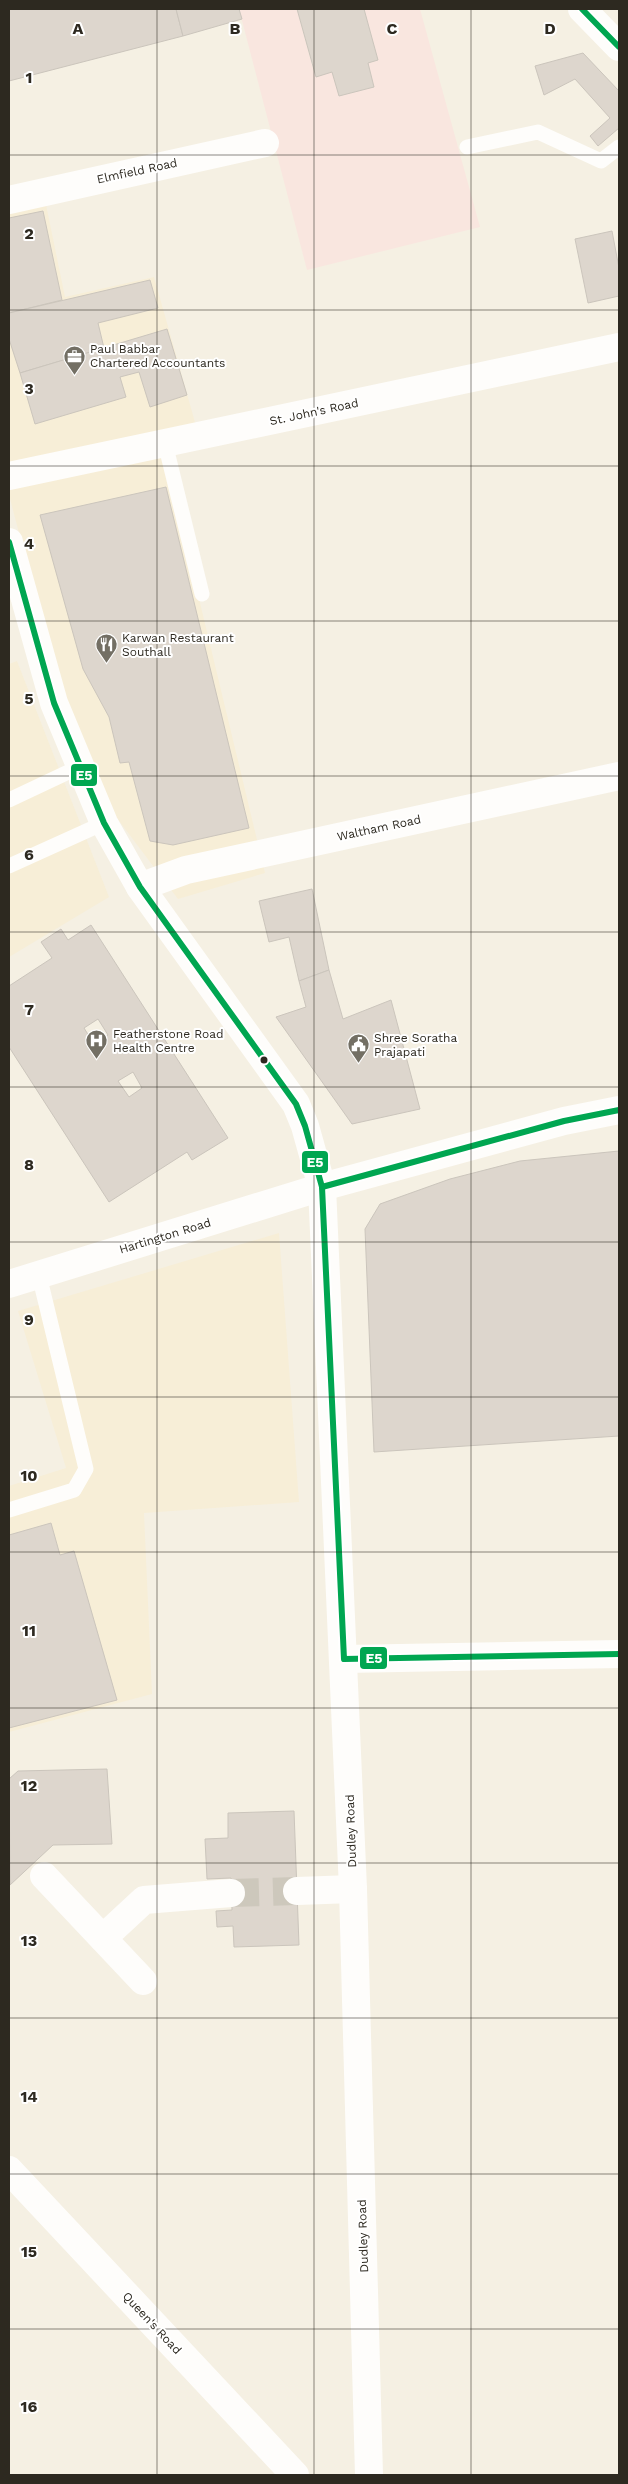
<svg xmlns="http://www.w3.org/2000/svg" width="628" height="2484" font-family="'Work Sans',sans-serif">
<style>
.built{fill:#f7eed7}
.green{fill:#f9e6df}
.building{fill:#ddd6cd;stroke:#cbc5bc;fill-rule:evenodd}
.lines{fill:none;stroke-linecap:round;stroke-linejoin:round}
.street-tunnel{stroke:#cdc8bc;stroke-width:28;stroke-dasharray:28 14;stroke-linecap:butt}
.lane{stroke:#fefdfb;stroke-width:15}
.street{stroke:#fefdfb;stroke-width:28}
.secondary{stroke:#fefdfb;stroke-width:28}
.bus-1-casing{stroke:#fff;stroke-width:10}
.bus-1{stroke:#00a651;stroke-width:6}
.grid{fill:none;stroke:#2d2920;stroke-width:1;stroke-opacity:0.55}
.bus-dot{fill:#2d2920;stroke:#fff;stroke-width:2}
.labels{text-anchor:middle;stroke-width:4;stroke-linejoin:round;paint-order:stroke}
.street-label{font-size:12px;fill:#2d2920;stroke:#fff}
.poi-label{font-size:12px;fill:#2d2920;stroke:#fff;text-anchor:start}
.grid-label{font-size:16px;text-anchor:middle;font-weight:bold;fill:#2d2920;stroke:#fff;stroke-width:4;stroke-linejoin:round;paint-order:stroke}
.line-badge{stroke:#fff;stroke-width:2}
.badge-label{font-size:14px;text-anchor:middle;font-weight:bold;fill:#fff}
</style>
<rect width="100%" height="100%" fill="#f5f0e3"/>
<g class="built">
<path d="M 43,190 L 65,297 L 154,277 L 200,440 L 163,449 L 265,873 L 178,899 L 104,801 L 64,704 L 9,495 L 9,199 Z"/>
<path d="M 17,661 L 109,897 L 9,957 L 9,664 Z"/>
<path d="M 279,1233 L 299,1502 L 144,1513 L 152,1694 L 9,1732 L 9,1486 L 66,1468 L 18,1311 Z"/>
</g>
<path class="green" d="M 239,9 L 297,9 L 315,76 L 332,72 L 339,96 L 374,87 L 368,63 L 378,60 L 364,9 L 420,9 L 480,227 L 307,270 Z"/>
<g class="building">
<path d="M 9,9 L 176,9 L 183,36 L 9,81 Z"/>
<path d="M 176,9 L 239,9 L 242,19 L 183,36 Z"/>
<path d="M 297,9 L 364,9 L 378,60 L 368,63 L 374,87 L 339,96 L 332,72 L 316,77 Z"/>
<path d="M 583,53 L 619,91 L 619,128 L 598,146 L 590,136 L 610,118 L 575,79 L 544,95 L 535,66 Z"/>
<path d="M 43,211 L 62,300 L 9,313 L 9,218 Z"/>
<path d="M 612,231 L 619,268 L 619,296 L 588,303 L 575,239 Z"/>
<path d="M 150,280 L 158,308 L 98,323 L 104,348 L 20,373 L 9,339 L 9,313 Z"/>
<path d="M 167,329 L 187,395 L 150,407 L 139,372 L 120,377 L 126,397 L 35,424 L 20,373 Z"/>
<path d="M 166,487 L 249,828 L 173,845 L 150,841 L 129,762 L 120,763 L 109,717 L 83,669 L 40,515 Z"/>
<path d="M 312,889 L 329,970 L 299,981 L 289,937 L 269,942 L 259,901 Z"/>
<path d="M 91,925 L 228,1138 L 192,1160 L 187,1152 L 109,1202 L 9,1047 L 9,986 L 52,958 L 41,942 L 61,929 L 68,940 ZM 98,1019 L 108,1035 L 94,1044 L 84,1028 ZM 133,1072 L 142,1088 L 129,1097 L 118,1081 Z"/>
<path d="M 329,970 L 343,1019 L 391,1000 L 420,1109 L 352,1124 L 276,1017 L 306,1007 L 299,981 Z"/>
<path d="M 619,1151 L 619,1436 L 374,1452 L 365,1229 L 380,1204 L 450,1179 L 520,1161 Z"/>
<path d="M 51,1523 L 60,1555 L 74,1551 L 117,1700 L 9,1728 L 9,1535 Z"/>
<path d="M 107,1769 L 112,1844 L 53,1845 L 10,1885 L 9,1779 L 18,1771 Z"/>
<path d="M 294,1811 L 299,1945 L 234,1947 L 233,1926 L 217,1927 L 216,1911 L 232,1910 L 231,1878 L 207,1879 L 205,1839 L 228,1838 L 228,1813 Z"/>
</g>
<g class="lines">
<path class="street-tunnel" d="M 231,1893 L 297,1891"/>
<g class="lane">
<path d="M 467,147 L 538,132 L 601,161 L 619,147"/>
<path d="M 165,443 L 202,594"/>
<path d="M 9,800 L 79,767"/>
<path d="M 9,866 L 104,823"/>
<path d="M 9,1510 L 74,1490 L 86,1469 L 39,1275"/>
</g>
<g class="street">
<path d="M 9,200 L 265,143"/>
<path d="M 9,476 L 619,347"/>
<path d="M 9,542 L 54,703 L 104,823 L 140,887 L 296,1104 L 305,1126 L 322,1187 L 353,1889 L 369,2475"/>
<path d="M 140,887 L 186,870 L 619,776"/>
<path d="M 9,1284 L 322,1187 L 564,1121 L 619,1110"/>
<path d="M 344,1659 L 619,1654"/>
<path d="M 44,1876 L 143,1981"/>
<path d="M 297,1891 L 353,1889"/>
<path d="M 103,1938 L 144,1900 L 231,1893"/>
<path d="M 9,2170 L 295,2475"/>
</g>
<path class="secondary" d="M 582,9 L 619,47"/>
<defs>
<g id="bus-1">
<path d="M 582,9 L 619,47"/>
<path d="M 9,542 L 54,703 L 104,823 L 140,887 L 296,1104 L 305,1126 L 322,1187 L 344,1659 L 619,1654"/>
<path d="M 322,1187 L 564,1121 L 619,1110"/>
</g>
</defs>
<use href="#bus-1" class="bus-1-casing"/>
<use href="#bus-1" class="bus-1"/>
</g>
<path class="grid" d="M 157,9 L 157,2475M 314,9 L 314,2475M 471,9 L 471,2475M 9,155 L 619,155M 9,310 L 619,310M 9,466 L 619,466M 9,621 L 619,621M 9,776 L 619,776M 9,932 L 619,932M 9,1087 L 619,1087M 9,1242 L 619,1242M 9,1397 L 619,1397M 9,1552 L 619,1552M 9,1708 L 619,1708M 9,1863 L 619,1863M 9,2018 L 619,2018M 9,2174 L 619,2174M 9,2329 L 619,2329"/>
<defs>
<symbol id="office-pin" viewBox="-11 -11 22 30"><path d="M0 17L-7.5 6A9.5 9.5 0 1 1 7.5 6Z" fill="#736f64" stroke="#fff"/><path d="M-6-3h4V-5.5h4V-3h4V5H-6ZM-1-4.5V-3h2v-1.5ZM-6 0V1H6V0Z" fill="#fff"/></symbol>
<symbol id="restaurant-pin" viewBox="-11 -11 22 30"><path d="M0 17L-7.5 6A9.5 9.5 0 1 1 7.5 6Z" fill="#736f64" stroke="#fff"/><path d="M-5-6h1v4h1v-4h1v4h1v-4h1v5L-1.5 .5V6h-2V.5L-5-1ZM5-6V6H3V1.5H1.5Q1.5-4 5-6Z" fill="#fff"/></symbol>
<symbol id="hospital-pin" viewBox="-11 -11 22 30"><path d="M0 17L-7.5 6A9.5 9.5 0 1 1 7.5 6Z" fill="#736f64" stroke="#fff"/><path d="M-5-5h3v3.5h4V-5h3V5h-3V1.5h-4V5h-3Z" fill="#fff"/></symbol>
<symbol id="civic-pin" viewBox="-11 -11 22 30"><path d="M0 17L-7.5 6A9.5 9.5 0 1 1 7.5 6Z" fill="#736f64" stroke="#fff"/><path d="M-.6-6.5H3V-4.5H.6V-3L4-1V1h2V6H-6V1h2V-1L-.6-3ZM-1.2 2.5V6h2.4V2.5Z" fill="#fff"/></symbol>
</defs>
<g fill-rule="evenodd">
<use href="#office-pin" x="62" y="344" width="25" height="34"/>
<use href="#restaurant-pin" x="94" y="632" width="25" height="34"/>
<use href="#hospital-pin" x="84" y="1028" width="25" height="34"/>
<use href="#civic-pin" x="346" y="1032" width="25" height="34"/>
</g>
<circle class="bus-dot" cx="264" cy="1060" r="4.5"/>
<g class="labels">
<g class="street-label">
<text transform="translate(137 171) rotate(-12)" y="4">Elmfield Road</text>
<text transform="translate(314 412) rotate(-12)" y="4">St. John's Road</text>
<text transform="translate(379 828) rotate(-12)" y="4">Waltham Road</text>
<text transform="translate(165 1236) rotate(-17)" y="4">Hartington Road</text>
<text transform="translate(351 1831) rotate(-92)" y="4">Dudley Road</text>
<text transform="translate(363 2236) rotate(-92)" y="4">Dudley Road</text>
<text transform="translate(152 2323) rotate(47)" y="4">Queen's Road</text>
</g>
<g class="poi-label">
<text x="90" y="353">Paul Babbar<tspan x="90" dy="14">Chartered Accountants</tspan></text>
<text x="122" y="642">Karwan Restaurant<tspan x="122" dy="14">Southall</tspan></text>
<text x="113" y="1038">Featherstone Road<tspan x="113" dy="14">Health Centre</tspan></text>
<text x="374" y="1042">Shree Soratha<tspan x="374" dy="14">Prajapati</tspan></text>
</g>
</g>
<g class="grid-label">
<text x="78" y="34">A</text>
<text x="235" y="34">B</text>
<text x="392" y="34">C</text>
<text x="550" y="34">D</text>
<text x="29" y="83">1</text>
<text x="29" y="239">2</text>
<text x="29" y="394">3</text>
<text x="29" y="549">4</text>
<text x="29" y="704">5</text>
<text x="29" y="860">6</text>
<text x="29" y="1015">7</text>
<text x="29" y="1170">8</text>
<text x="29" y="1325">9</text>
<text x="29" y="1481">10</text>
<text x="29" y="1636">11</text>
<text x="29" y="1791">12</text>
<text x="29" y="1946">13</text>
<text x="29" y="2102">14</text>
<text x="29" y="2257">15</text>
<text x="29" y="2412">16</text>
</g>
<g class="line-badge">
<rect x="70" y="763" width="28" height="24" rx="5" fill="#00a651"/>
<rect x="301" y="1150" width="28" height="24" rx="5" fill="#00a651"/>
<rect x="359" y="1646" width="29" height="24" rx="5" fill="#00a651"/>
</g>
<g class="badge-label">
<text x="84" y="780">E5</text>
<text x="315" y="1167">E5</text>
<text x="374" y="1663">E5</text>
</g>
<rect width="628" height="2484" fill="none" stroke="#2d2920" stroke-width="20"/>
</svg>
